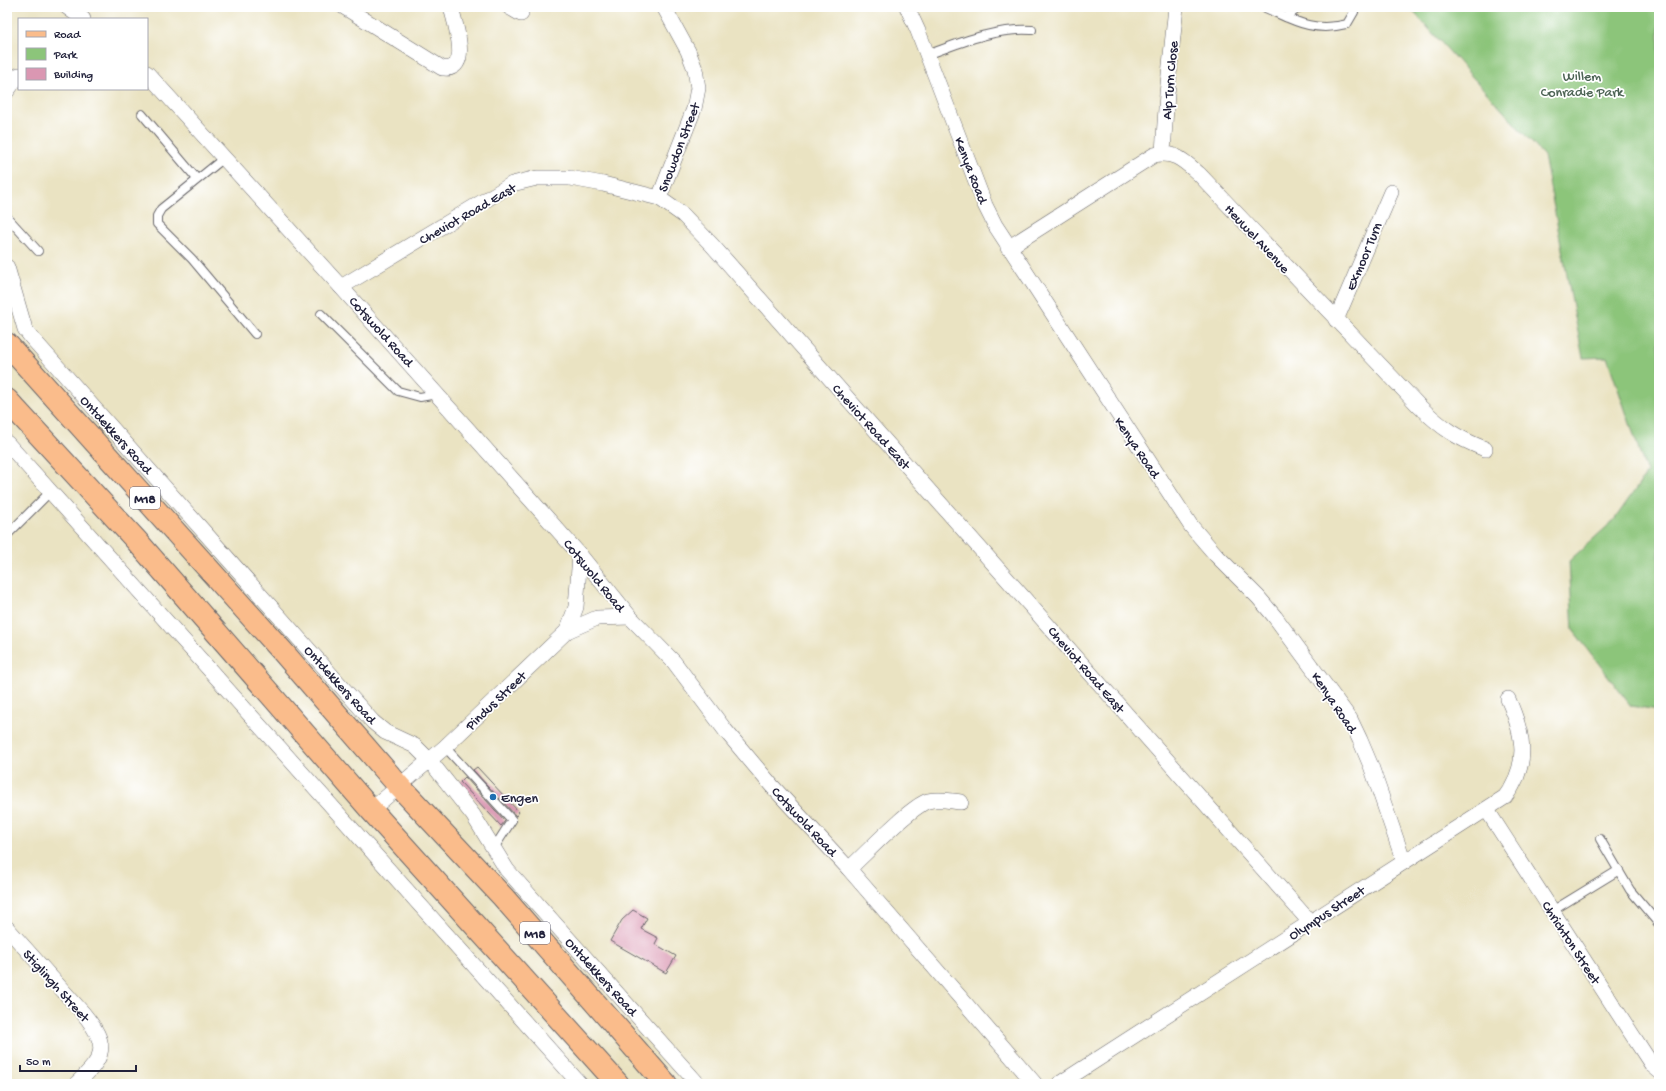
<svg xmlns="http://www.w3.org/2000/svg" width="1666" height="1091" font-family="'Gochi Hand',sans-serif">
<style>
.green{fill:#8cc57a;stroke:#57745a}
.building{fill:#da97b2}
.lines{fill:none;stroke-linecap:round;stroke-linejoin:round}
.lane-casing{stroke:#68666a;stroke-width:10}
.street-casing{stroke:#68666a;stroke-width:16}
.primary-casing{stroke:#68666a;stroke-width:24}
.lane{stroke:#fff;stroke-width:8}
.street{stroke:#fff;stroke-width:15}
.primary{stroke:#fabc8b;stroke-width:22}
.poi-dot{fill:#1f6fb2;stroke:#fff;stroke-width:1.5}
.labels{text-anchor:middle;stroke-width:3.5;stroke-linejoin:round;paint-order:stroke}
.shield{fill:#fff;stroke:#646476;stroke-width:1}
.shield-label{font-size:13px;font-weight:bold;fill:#22223b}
.park-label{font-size:14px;fill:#4c6354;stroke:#fff}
.street-label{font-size:14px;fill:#22223b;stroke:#fff}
.poi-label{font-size:14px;fill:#22223b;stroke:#fff;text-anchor:start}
</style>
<rect width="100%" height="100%" fill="#fff"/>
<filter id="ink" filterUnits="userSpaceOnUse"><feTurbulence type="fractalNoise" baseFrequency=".025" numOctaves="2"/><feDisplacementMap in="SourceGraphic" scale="8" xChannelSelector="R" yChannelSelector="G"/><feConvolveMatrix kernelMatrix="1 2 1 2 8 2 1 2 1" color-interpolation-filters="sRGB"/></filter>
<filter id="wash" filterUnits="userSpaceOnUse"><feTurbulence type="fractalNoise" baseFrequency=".012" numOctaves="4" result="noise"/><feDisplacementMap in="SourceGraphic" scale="16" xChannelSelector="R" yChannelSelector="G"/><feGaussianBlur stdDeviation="0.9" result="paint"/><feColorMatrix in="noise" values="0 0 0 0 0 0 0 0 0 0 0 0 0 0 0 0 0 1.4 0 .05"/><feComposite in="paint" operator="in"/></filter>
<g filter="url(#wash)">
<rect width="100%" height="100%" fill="#eae3c2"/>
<path class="green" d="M 1409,7 L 1659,7 L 1659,710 L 1631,706 L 1573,630 L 1569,561 L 1614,520 L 1647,473 L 1607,357 L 1583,358 L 1544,156 Z"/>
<g id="blocks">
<g class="building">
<path d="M 477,767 L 519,812 L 516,816 L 473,770 Z"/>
<path d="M 465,777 L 505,821 L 501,826 L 460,782 Z"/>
<path d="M 633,910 L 647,918 L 641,929 L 658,938 L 655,944 L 676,956 L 666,973 L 610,941 L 622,920 Z"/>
</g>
</g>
</g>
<g filter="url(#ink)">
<use href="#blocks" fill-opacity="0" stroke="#68666a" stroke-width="1"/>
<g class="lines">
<defs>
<g id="lane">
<path d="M 1263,7 C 1293,20 1312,33 1347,24 L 1354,12 L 1351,7"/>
<path d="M 1286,17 L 1300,7"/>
<path d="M 927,55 C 959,43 997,27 1032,30"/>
<path d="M 142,114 L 197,179"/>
<path d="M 224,158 L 161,209 L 157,216 L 157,224 L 192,259 L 255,334"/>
<path d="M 7,217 L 38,251"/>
<path d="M 321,314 L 398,391 L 420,397 L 437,394"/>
<path d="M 7,535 L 50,492"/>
<path d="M 445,747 L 512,820 L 494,848"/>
<path d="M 1600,839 L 1630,890 L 1658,923"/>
<path d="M 1552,911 L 1619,870"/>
</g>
<g id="street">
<path d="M 67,7 L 83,19"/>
<path d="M 344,7 L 442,68 C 445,68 449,69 452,67 C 468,60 454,20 451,7"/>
<path d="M 509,7 L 521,14"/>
<path d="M 907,7 L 918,31 L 985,205 L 995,225 L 1191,526 L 1216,555 L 1258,597 L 1275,617 L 1350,719 L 1360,740 L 1371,766 L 1404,862"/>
<path d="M 147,73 L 341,287 L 580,555 L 630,617 L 674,662 L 725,730 L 772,786 L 849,869 L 1035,1084"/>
<path d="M 7,91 L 19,75"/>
<path d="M 1163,152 L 1167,94 L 1176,7"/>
<path d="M 659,198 L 694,109 L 698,88 L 695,69 L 688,51 L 664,7"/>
<path d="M 1008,248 L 1154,155 C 1174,150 1185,162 1199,174 L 1419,406 C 1442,428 1455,437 1485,449"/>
<path d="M 7,267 L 25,329 L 31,337 L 373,722 L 385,732 L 415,746 L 430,761 L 473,815 L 507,870 L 698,1084"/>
<path d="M 341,287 L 512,184 L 537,178 L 570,178 L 603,184 L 659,198 L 683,215 L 712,245 L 1310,922"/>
<path d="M 1336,320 L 1391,192"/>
<path d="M 7,443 L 580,1084"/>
<path d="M 567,631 L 576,607 L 580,555"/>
<path d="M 371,810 L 445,747 L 567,631 L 597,618 L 630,617"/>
<path d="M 1487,810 L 1631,1033 L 1652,1065 L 1659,1071"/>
<path d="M 849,869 C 864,855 911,806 928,801 C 939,798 950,801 961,802"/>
<path d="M 7,928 L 83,1013 C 110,1046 105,1057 76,1084"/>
<path d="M 1059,1084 L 1505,797 C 1530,764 1524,735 1508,699"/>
</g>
<g id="primary">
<path d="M 7,344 L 283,652 L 399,786 L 503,897 L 666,1084"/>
<path d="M 7,400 L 136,540 L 371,810 L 618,1084"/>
</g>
</defs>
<use href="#lane" class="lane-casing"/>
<use href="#street" class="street-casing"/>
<use href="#primary" class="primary-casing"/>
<use href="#lane" class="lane"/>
<use href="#street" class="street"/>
<use href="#primary" class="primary"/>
</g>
</g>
<circle class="poi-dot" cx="493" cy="797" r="4"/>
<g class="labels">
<g class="shield">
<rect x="130" y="487" width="30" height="22" rx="3"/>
<rect x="520" y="922" width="30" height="22" rx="3"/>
</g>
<g class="shield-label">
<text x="145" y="503">M18</text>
<text x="535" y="938">M18</text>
</g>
<g class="park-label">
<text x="1582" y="80">Willem<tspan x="1582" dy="16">Conradie Park</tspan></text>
</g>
<g class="street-label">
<text transform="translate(1169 80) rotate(-85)" y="5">Alp Turn Close</text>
<text transform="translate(678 147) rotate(-69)" y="5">Snowdon Street</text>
<text transform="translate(972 170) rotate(69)" y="5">Kenya Road</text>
<text transform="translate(467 213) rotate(-30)" y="5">Cheviot Road East</text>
<text transform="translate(1258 238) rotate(47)" y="5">Heuwel Avenue</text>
<text transform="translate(1363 256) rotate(-67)" y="5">Exmoor Turn</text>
<text transform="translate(382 331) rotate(48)" y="5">Cotswold Road</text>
<text transform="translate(872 426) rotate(48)" y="5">Cheviot Road East</text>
<text transform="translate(117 434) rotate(48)" y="5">Ontdekkers Road</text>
<text transform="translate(1138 447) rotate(56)" y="5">Kenya Road</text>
<text transform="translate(595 575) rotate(51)" y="5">Cotswold Road</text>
<text transform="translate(1087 669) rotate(49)" y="5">Cheviot Road East</text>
<text transform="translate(341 684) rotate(48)" y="5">Ontdekkers Road</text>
<text transform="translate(495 700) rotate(-44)" y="5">Pindus Street</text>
<text transform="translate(1335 702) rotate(56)" y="5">Kenya Road</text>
<text transform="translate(805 821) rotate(47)" y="5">Cotswold Road</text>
<text transform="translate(1326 912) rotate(-33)" y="5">Olympus Street</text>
<text transform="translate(1572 942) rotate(57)" y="5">Chrichton Street</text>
<text transform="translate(602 976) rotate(48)" y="5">Ontdekkers Road</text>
<text transform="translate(57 985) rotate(48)" y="5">Stiglingh Street</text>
</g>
<g class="poi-label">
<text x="501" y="802">Engen</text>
</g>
</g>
<rect width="1666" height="1091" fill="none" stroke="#fff" stroke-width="24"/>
<rect x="18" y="18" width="130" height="72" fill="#ffffff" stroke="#a7a7b1"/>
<rect x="26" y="31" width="20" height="6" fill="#fabc8b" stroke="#a7a7b1"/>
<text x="54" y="38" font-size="12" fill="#22223b">Road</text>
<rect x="26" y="48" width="20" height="12" fill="#8cc57a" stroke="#a7a7b1"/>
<text x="54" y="58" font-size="12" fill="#22223b">Park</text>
<rect x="26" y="68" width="20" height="12" fill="#da97b2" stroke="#a7a7b1"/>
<text x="54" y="78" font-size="12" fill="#22223b">Building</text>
<path d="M20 1065v6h116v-6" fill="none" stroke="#22223b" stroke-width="2"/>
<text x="26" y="1065" font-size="12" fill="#22223b" stroke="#ffffff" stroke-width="3" paint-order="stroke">50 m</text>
</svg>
